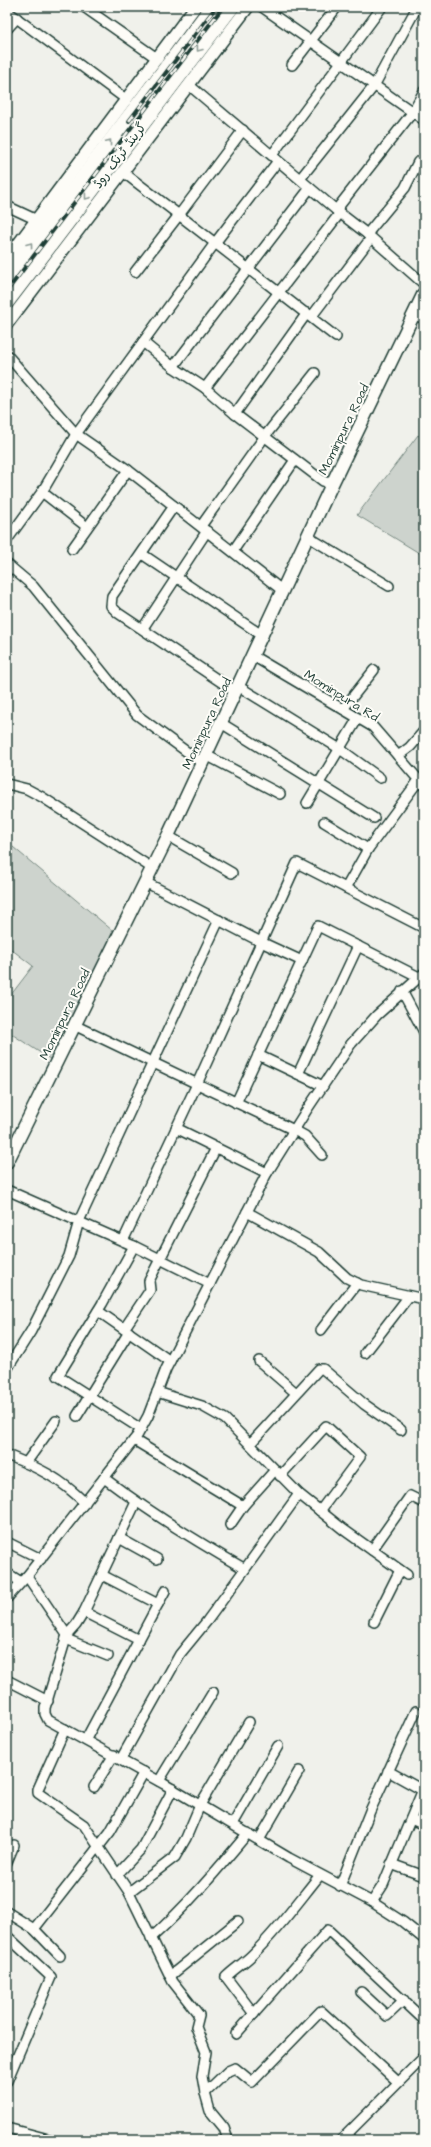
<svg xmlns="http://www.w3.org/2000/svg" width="431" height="2147" font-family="'Architects Daughter','Playpen Sans Arabic',sans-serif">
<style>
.green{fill:#cdd3cd;stroke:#768880}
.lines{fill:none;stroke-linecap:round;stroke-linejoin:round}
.minor-casing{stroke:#1f3d34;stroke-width:12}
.tertiary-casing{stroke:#1f3d34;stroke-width:14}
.secondary-casing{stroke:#1f3d34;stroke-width:15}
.primary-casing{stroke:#1f3d34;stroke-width:17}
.minor{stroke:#fdfcf7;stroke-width:9}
.tertiary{stroke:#fdfcf7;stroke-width:11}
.secondary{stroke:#fdfcf7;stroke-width:12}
.primary{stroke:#fdfcf7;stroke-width:14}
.rail-casing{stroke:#1f3d34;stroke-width:4}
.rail{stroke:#fdfcf7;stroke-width:2.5;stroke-dasharray:8;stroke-linecap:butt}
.oneway{stroke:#8e9c96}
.labels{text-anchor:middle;stroke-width:4;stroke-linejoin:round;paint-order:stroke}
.street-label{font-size:13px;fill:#1f3d34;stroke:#fdfcf7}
</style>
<rect width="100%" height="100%" fill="#f0f1eb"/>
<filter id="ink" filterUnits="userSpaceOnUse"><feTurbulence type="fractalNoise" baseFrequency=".025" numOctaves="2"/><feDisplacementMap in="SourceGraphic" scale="8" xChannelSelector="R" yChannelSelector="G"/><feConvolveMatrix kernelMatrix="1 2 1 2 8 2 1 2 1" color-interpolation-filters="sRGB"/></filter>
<g filter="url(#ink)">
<g class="green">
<path d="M 418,435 L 424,440 L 424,556 L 357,515 Z"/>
<path d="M 7,842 L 119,936 L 56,1063 L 7,1031 L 7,1000 L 33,966 L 7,946 Z"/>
</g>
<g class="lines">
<defs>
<g id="minor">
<path d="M 84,7 L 158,59"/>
<path d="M 262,7 L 424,120"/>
<path d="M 7,11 L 127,100"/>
<path d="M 7,29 L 17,18"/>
<path d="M 292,65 L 337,7"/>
<path d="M 189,85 L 336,210 L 367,234 L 424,284"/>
<path d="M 243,130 L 179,215 L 336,337"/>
<path d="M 272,155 L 382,7"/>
<path d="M 123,172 L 179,215 L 135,272"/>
<path d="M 300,179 L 374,86 L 417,7"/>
<path d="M 7,206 L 37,220"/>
<path d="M 336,210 L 412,113 L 424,91"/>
<path d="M 367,234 L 405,188 L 418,162"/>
<path d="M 414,314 L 424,319"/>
<path d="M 312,316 L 371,238"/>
<path d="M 143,342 L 173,367 L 205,388 L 235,414 L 323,481 L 332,484"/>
<path d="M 7,355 L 76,434 L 128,470 L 283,591"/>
<path d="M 173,367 L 310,188"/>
<path d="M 205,388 L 340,213"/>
<path d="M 235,414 L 307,313"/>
<path d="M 42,492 L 87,527"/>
<path d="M 174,506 L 112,596 L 111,606 L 118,613 L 236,692"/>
<path d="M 201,526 L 265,436 L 315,373"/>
<path d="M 307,536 L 389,586"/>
<path d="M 7,540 L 42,492 L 76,434 L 215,243 L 278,161"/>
<path d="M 72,549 L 128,470"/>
<path d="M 233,551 L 295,460"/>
<path d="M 142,554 L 263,636"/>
<path d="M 7,564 L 33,586 L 137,715 L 202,763"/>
<path d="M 143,628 L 207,531"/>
<path d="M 253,656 L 373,727 L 424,786"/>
<path d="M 238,686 L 340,749 L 380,778"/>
<path d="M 343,709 L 374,670"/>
<path d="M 221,723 L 374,818"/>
<path d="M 206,755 L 280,794"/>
<path d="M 398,756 L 410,747 L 424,731"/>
<path d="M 7,784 L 27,789 L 42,797 L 152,868"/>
<path d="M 307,803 L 358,718"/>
<path d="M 324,822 L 368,849"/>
<path d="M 168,836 L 232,873"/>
<path d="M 145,882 L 261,942 L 302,961"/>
<path d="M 346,888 L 368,849 L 419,780"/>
<path d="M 424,973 L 377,1015 L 351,1044 L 306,1111 L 267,1173 L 166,1369 L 148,1416 L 137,1436 L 27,1576 L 67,1635 L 45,1708 L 45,1714 L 48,1720 L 164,1784 L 289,1858 L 372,1902 L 403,1922 L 424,1939"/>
<path d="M 402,991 L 424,1032"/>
<path d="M 74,1025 L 294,1130 L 305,1136 L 322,1155"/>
<path d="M 258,1055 L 323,1086"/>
<path d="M 298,1074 L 358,946"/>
<path d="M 236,1103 L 318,926 L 419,977"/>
<path d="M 176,1128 L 267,1173"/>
<path d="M 7,1190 L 134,1246 L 210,1284"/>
<path d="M 247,1212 L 319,1252 L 347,1278 L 361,1285 L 424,1299"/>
<path d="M 123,1241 L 197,1084 L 297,863 L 424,928"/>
<path d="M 134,1246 L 102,1304 L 58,1376 L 141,1429"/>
<path d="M 98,1311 L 170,1361"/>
<path d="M 124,1329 L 150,1290 L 149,1281 L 216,1148"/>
<path d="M 321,1330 L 357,1283"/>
<path d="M 365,1353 L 409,1296"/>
<path d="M 259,1361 L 296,1393"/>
<path d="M 7,1369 L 31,1331 L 69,1256 L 79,1221 L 219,920"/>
<path d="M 157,1392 L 202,1406 L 225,1419 L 299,1494 L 344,1530 L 407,1575"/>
<path d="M 77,1416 L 129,1332"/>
<path d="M 134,1440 L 243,1506 L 275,1470"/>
<path d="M 250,1444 L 319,1369 L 323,1369 L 364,1404 L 401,1430"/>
<path d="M 7,1455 C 39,1468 60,1478 85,1503"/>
<path d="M 26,1463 L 56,1421"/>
<path d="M 280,1476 L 326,1426 L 360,1457 L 320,1511"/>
<path d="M 104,1478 C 149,1512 196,1541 245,1569 L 299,1494"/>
<path d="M 230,1525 L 243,1506"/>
<path d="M 119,1538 L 157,1559"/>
<path d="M 7,1542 L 41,1559"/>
<path d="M 372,1550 L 410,1496 L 424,1503"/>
<path d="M 7,1573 L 21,1582"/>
<path d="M 102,1575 L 158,1604"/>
<path d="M 7,1598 L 27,1576"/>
<path d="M 84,1612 L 139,1640"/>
<path d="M 374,1622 L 400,1570"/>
<path d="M 67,1635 L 76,1625 L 84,1612 L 136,1502"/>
<path d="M 66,1639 L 108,1656"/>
<path d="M 7,1680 L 48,1701"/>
<path d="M 65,1729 L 38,1789 L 38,1793 L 84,1825 L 129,1892 L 173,1982 L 199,2015 L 196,2027 L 206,2052 L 202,2076 L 205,2093 L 210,2111 L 224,2128 L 228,2140"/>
<path d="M 86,1739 L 165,1591"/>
<path d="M 121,1759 L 180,1654 L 207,1621 L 245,1569"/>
<path d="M 388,1771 L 424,1791"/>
<path d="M 159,1781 L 213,1692"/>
<path d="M 94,1787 L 114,1755"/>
<path d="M 411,1819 L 424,1825"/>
<path d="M 233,1824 L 278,1746"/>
<path d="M 259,1840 L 299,1771"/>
<path d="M 7,1862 L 14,1845"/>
<path d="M 391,1864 L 424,1876"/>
<path d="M 117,1875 L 141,1849 L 173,1789"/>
<path d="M 340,1886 L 370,1811 L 416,1711"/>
<path d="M 129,1892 L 175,1857 L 186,1838 L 200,1805 L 249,1722"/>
<path d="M 372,1902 L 383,1885 L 424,1787"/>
<path d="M 7,1912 L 34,1929 L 60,1956"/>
<path d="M 34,1929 L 110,1832 L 144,1772"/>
<path d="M 7,1936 L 51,1977 L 7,2081"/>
<path d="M 151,1938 C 187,1906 217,1870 248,1833"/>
<path d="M 170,1976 L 238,1921"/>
<path d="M 361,1992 L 387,2016 L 404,2000"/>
<path d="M 254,2014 L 226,1977 C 234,1969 244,1963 252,1955 C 277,1931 298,1902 320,1875"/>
<path d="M 236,2034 L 328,1930 L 424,2020"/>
<path d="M 205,2093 L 228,2071 L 235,2068 L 252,2082 L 321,2011 L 398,2082"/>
<path d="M 7,2128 L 52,2140"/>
<path d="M 341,2140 L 424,2057"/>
</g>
<g id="tertiary">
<path d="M 7,259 L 195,7"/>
<path d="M 7,324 L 248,7"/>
</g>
<path id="secondary" d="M 7,1162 L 168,836 L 332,484 L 424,293"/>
<g id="primary">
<path d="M 7,277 L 212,7"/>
<path d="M 7,302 L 232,7"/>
</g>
</defs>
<use href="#minor" class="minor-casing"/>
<use href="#tertiary" class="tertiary-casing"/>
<use href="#secondary" class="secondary-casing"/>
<use href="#primary" class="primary-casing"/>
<use href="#minor" class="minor"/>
<use href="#tertiary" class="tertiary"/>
<use href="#secondary" class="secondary"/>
<use href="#primary" class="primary"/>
<defs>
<g id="rail">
<path d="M 129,121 L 216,7"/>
<path d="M 7,291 L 223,7"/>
</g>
</defs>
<use href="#rail" class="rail-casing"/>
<use href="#rail" class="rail"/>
</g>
<defs><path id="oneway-chevron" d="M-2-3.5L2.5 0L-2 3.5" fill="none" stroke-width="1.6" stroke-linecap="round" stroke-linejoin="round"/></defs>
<g class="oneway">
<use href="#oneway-chevron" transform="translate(199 49) rotate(127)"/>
<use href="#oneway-chevron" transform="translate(109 142) rotate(-52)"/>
<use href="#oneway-chevron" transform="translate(87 197) rotate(127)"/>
<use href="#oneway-chevron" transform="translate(30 245) rotate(-53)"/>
</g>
</g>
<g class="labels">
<g class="street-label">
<text transform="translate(119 155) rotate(-53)" y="5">گرینڈ ٹرنک روڈ</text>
<text transform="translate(343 429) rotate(-64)" y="5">Mominpura Road</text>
<text transform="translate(342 695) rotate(32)" y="5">Mominpura Rd</text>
<text transform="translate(206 723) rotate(-65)" y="5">Mominpura Road</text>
<text transform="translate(64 1014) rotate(-64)" y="5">Mominpura Road</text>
</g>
</g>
<rect width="431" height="2147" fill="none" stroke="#fdfcf7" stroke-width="24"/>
<rect x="12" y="12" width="407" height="2123" fill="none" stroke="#1f3d34" stroke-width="1.5" filter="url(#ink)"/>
</svg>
